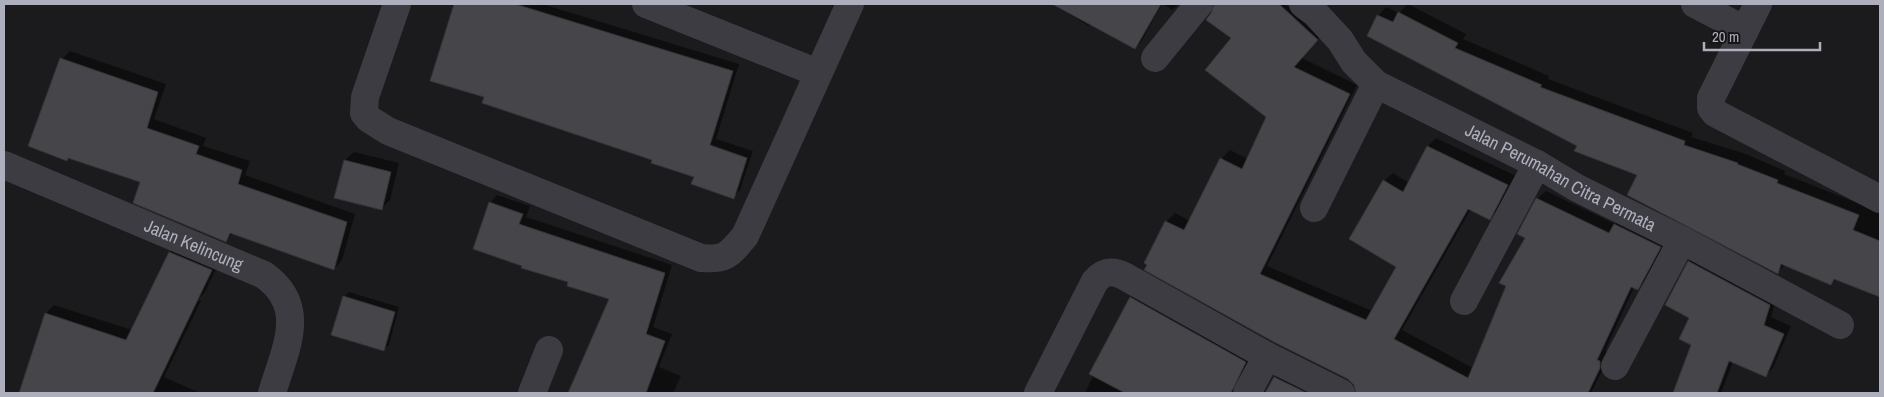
<svg xmlns="http://www.w3.org/2000/svg" width="1884" height="397" font-family="'Archivo Narrow',sans-serif">
<style>
.shadow{fill:#0007}
.building{fill:#45454a;stroke:#353539}
.lines{fill:none;stroke-linecap:round;stroke-linejoin:round}
.minor{stroke:#3c3c42;stroke-width:28}
.labels{text-anchor:middle;stroke-width:4;stroke-linejoin:round;paint-order:stroke}
.street-label{font-size:18px;fill:#adb0bc;stroke:#161518}
</style>
<rect width="100%" height="100%" fill="#1b1b1d"/>
<g class="shadow">
<path d="M 456,4 L 542,4 L 739,64 L 716,139 L 753,151 L 740,190 L 733,197 L 695,177 L 654,159 L 486,96 L 432,80 Z"/>
<path d="M 1052,4 L 1162,4 L 1141,42 L 1135,48 L 1091,24 L 1089,26 Z"/>
<path d="M 1164,4 L 1179,4 L 1172,10 Z"/>
<path d="M 1241,4 L 1284,4 L 1326,30 L 1302,58 L 1357,85 L 1267,266 L 1372,311 L 1397,266 L 1384,181 L 1393,173 L 1409,183 L 1428,146 L 1436,138 L 1516,176 L 1498,210 L 1489,218 L 1471,209 L 1402,330 L 1473,368 L 1527,237 L 1537,199 L 1546,191 L 1615,224 L 1623,216 L 1668,238 L 1646,280 L 1637,289 L 1634,287 L 1605,351 L 1608,353 L 1608,359 L 1591,393 L 1358,393 L 1355,384 L 1349,378 L 1146,263 L 1166,222 L 1175,213 L 1190,221 L 1221,159 L 1230,150 L 1248,159 L 1268,117 L 1232,38 L 1222,30 Z"/>
<path d="M 1408,4 L 1466,34 L 1463,39 L 1549,76 L 1548,79 L 1693,133 L 1691,137 L 1746,154 L 1785,171 L 1784,174 L 1880,212 L 1880,289 L 1875,294 L 1836,279 L 1831,284 L 1785,265 L 1778,272 L 1639,174 L 1579,145 L 1378,16 L 1386,7 L 1399,13 Z"/>
<path d="M 70,51 L 166,84 L 154,119 L 206,138 L 203,146 L 250,161 L 245,175 L 355,214 L 342,260 L 334,269 L 233,233 L 226,240 L 142,182 L 62,59 Z"/>
<path d="M 354,152 L 399,163 L 390,200 L 381,209 L 345,160 Z"/>
<path d="M 497,195 L 530,206 L 526,217 L 672,265 L 653,327 L 672,334 L 659,367 L 681,376 L 673,393 L 581,393 L 571,389 L 610,298 L 570,281 L 490,203 Z"/>
<path d="M 179,244 L 220,261 L 205,292 L 198,300 L 201,301 L 164,377 L 200,393 L 20,392 L 46,313 L 54,305 L 132,330 L 170,252 Z"/>
<path d="M 1697,254 L 1777,297 L 1771,317 L 1791,326 L 1773,368 L 1765,376 L 1733,362 L 1721,393 L 1689,393 L 1676,388 L 1693,344 L 1689,262 Z"/>
<path d="M 1139,289 L 1254,353 L 1243,393 L 1085,393 L 1131,298 Z"/>
<path d="M 349,292 L 399,307 L 389,345 L 384,349 L 344,297 Z"/>
<path d="M 1283,369 L 1332,393 L 1265,393 Z"/>
</g>
<g class="building">
<path d="M 454,4 L 515,4 L 733,71 L 710,145 L 747,158 L 734,199 L 691,184 L 694,177 L 651,163 L 652,160 L 482,103 L 484,97 L 430,81 Z"/>
<path d="M 1052,4 L 1161,4 L 1135,49 Z"/>
<path d="M 1214,4 L 1279,4 L 1318,40 L 1294,67 L 1350,94 L 1260,274 L 1366,320 L 1396,267 L 1349,239 L 1383,180 L 1403,192 L 1427,146 L 1508,185 L 1490,220 L 1468,209 L 1394,339 L 1468,378 L 1506,286 L 1499,283 L 1525,238 L 1517,234 L 1536,198 L 1609,233 L 1614,224 L 1661,247 L 1638,290 L 1631,287 L 1597,360 L 1600,361 L 1600,368 L 1588,393 L 1356,393 L 1354,385 L 1348,379 L 1274,342 L 1144,270 L 1147,265 L 1144,263 L 1165,221 L 1184,230 L 1220,158 L 1242,169 L 1266,117 L 1205,70 L 1231,38 L 1206,20 L 1211,13 Z"/>
<path d="M 1398,12 L 1458,43 L 1455,48 L 1542,85 L 1540,87 L 1685,141 L 1684,145 L 1738,163 L 1737,164 L 1778,180 L 1777,183 L 1859,215 L 1853,230 L 1880,241 L 1880,297 L 1834,279 L 1831,285 L 1781,264 L 1778,274 L 1627,195 L 1637,175 L 1574,151 L 1577,146 L 1367,36 L 1377,15 L 1393,22 Z"/>
<path d="M 60,58 L 158,92 L 147,128 L 199,146 L 196,154 L 242,170 L 238,184 L 347,222 L 334,270 L 230,233 L 226,242 L 133,203 L 140,182 L 68,158 L 67,161 L 28,146 Z"/>
<path d="M 344,160 L 391,172 L 382,210 L 334,198 Z"/>
<path d="M 489,202 L 523,214 L 519,224 L 665,273 L 646,334 L 665,341 L 646,393 L 568,393 L 609,299 L 567,286 L 568,282 L 521,268 L 522,266 L 473,249 Z"/>
<path d="M 169,252 L 212,270 L 153,393 L 19,393 L 45,313 L 126,340 Z"/>
<path d="M 1688,261 L 1770,305 L 1764,325 L 1784,334 L 1766,377 L 1729,361 L 1717,393 L 1673,393 L 1691,345 L 1679,339 L 1689,318 L 1665,305 Z"/>
<path d="M 343,296 L 395,312 L 384,351 L 331,335 Z"/>
<path d="M 1130,297 L 1246,362 L 1231,393 L 1125,393 L 1089,374 Z"/>
<path d="M 1274,377 L 1307,393 L 1265,393 Z"/>
</g>
<g class="lines">
<g class="minor">
<path d="M 397,4 L 365,97 L 364,113 L 369,119 L 388,131 L 701,258 C 726,260 729,255 745,236 L 850,4"/>
<path d="M 646,4 L 818,73"/>
<path id="s1" d="M 1303,4 L 1315,13 L 1340,40 L 1354,62 L 1376,84 L 1537,164 L 1577,188 L 1682,240 L 1840,325"/>
<path d="M 1695,4 L 1745,30 L 1758,4"/>
<path d="M 1745,30 L 1711,98 L 1711,108 L 1715,113 L 1880,199"/>
<path d="M 1155,58 L 1199,4"/>
<path id="s2" d="M 4,165 L 264,275 C 309,307 285,349 272,393"/>
<path d="M 1314,208 L 1376,84"/>
<path d="M 1464,301 L 1537,164"/>
<path d="M 1615,366 L 1682,240"/>
<path d="M 532,393 L 549,350"/>
<path d="M 1038,393 L 1095,281 C 1104,271 1112,270 1124,276 L 1267,356 L 1341,393"/>
<path d="M 1247,393 L 1267,356"/>
</g>
</g>
<g class="labels">
<g class="street-label">
<text dy="6" stroke="none"><textPath href="#s1" startOffset="316">Jalan Perumahan Citra Permata</textPath></text>
<text dy="6" stroke="none"><textPath href="#s2" startOffset="206">Jalan Kelincung</textPath></text>
</g>
</g>
<rect width="1884" height="397" fill="none" stroke="#adb0bc" stroke-width="10"/>
<path d="M1704 42v8h116v-8" fill="none" stroke="#adb0bc" stroke-width="2.5"/>
<text x="1712" y="42" font-size="15" fill="#adb0bc" stroke="#161518" stroke-width="4" paint-order="stroke">20 m</text>
</svg>
